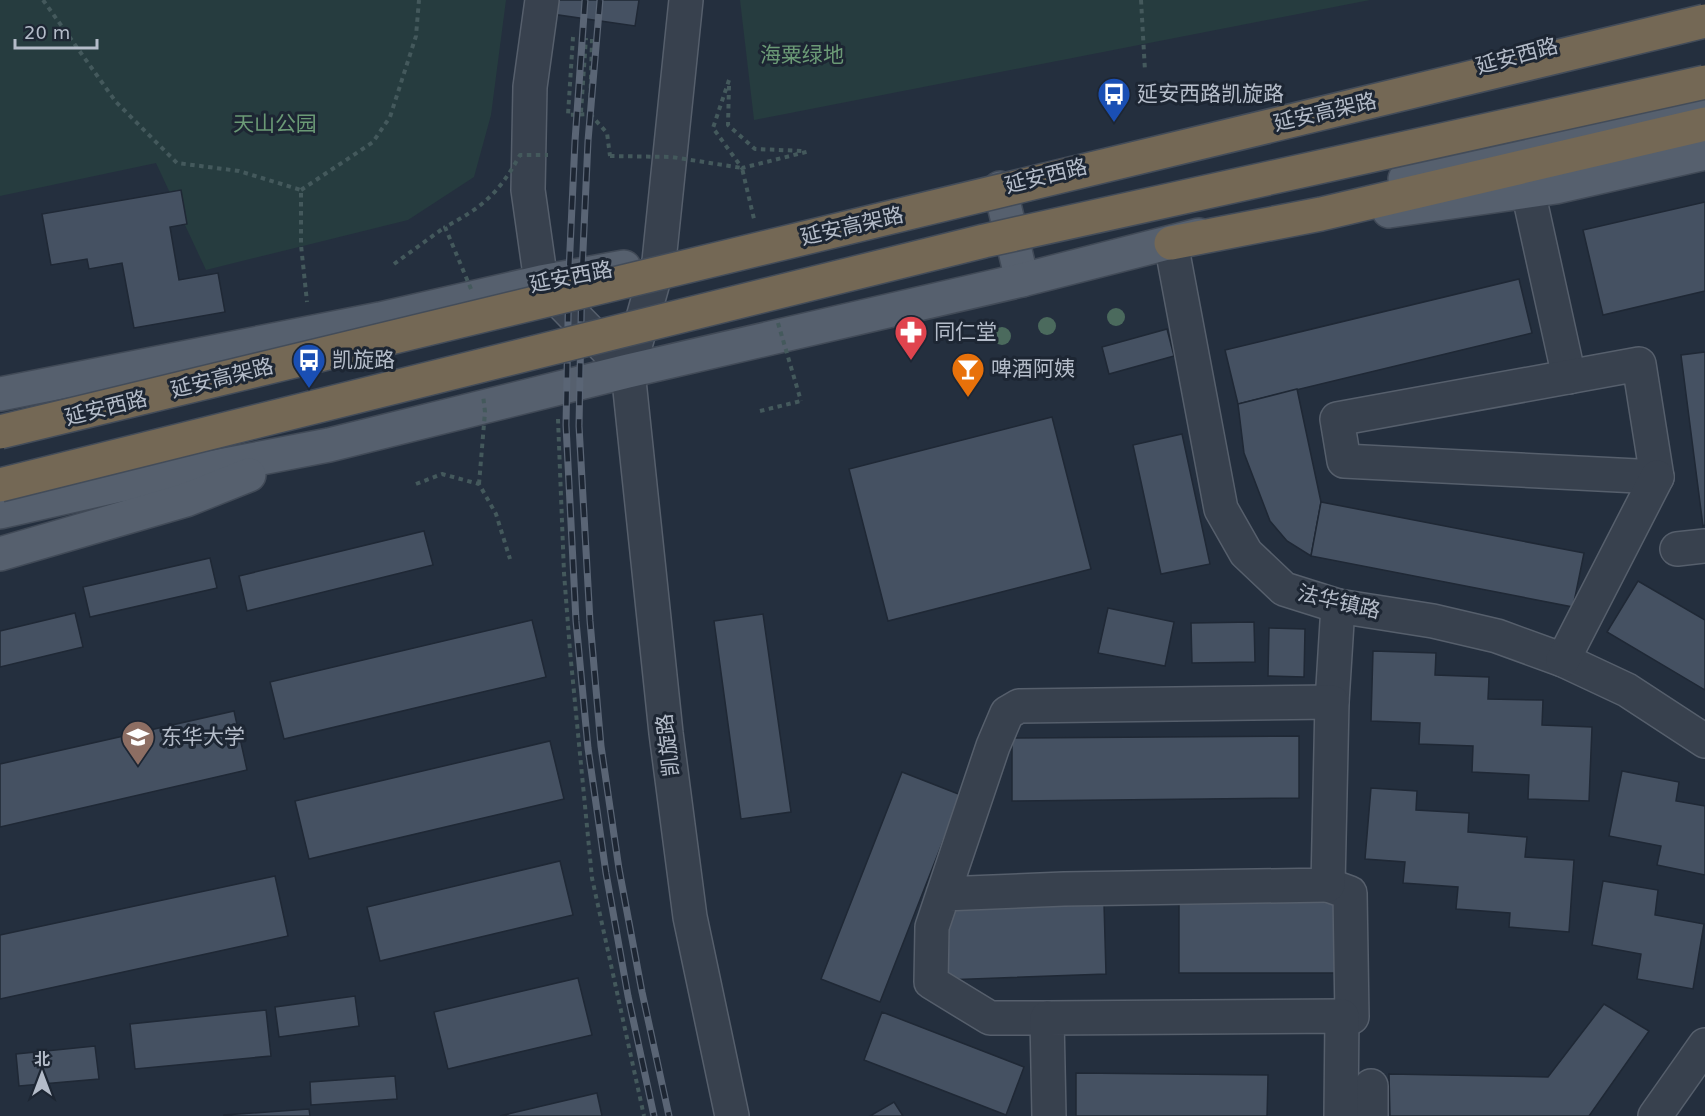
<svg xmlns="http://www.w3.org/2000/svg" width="1705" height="1116" font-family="'DejaVu Sans','Noto Sans SC',sans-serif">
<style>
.green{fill:#263c3f}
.building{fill:#455162;stroke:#1f2835;stroke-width:1.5}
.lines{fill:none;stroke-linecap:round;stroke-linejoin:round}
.minor-casing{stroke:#565f6c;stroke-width:36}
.major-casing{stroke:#414a57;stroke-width:36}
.highway-casing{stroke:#434c59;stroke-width:36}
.path{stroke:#44595c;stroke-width:4;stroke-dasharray:4.5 4.5;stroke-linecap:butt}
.minor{stroke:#38414e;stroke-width:33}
.major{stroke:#56606e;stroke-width:33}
.highway{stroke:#746855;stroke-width:33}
.rail-casing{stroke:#5a6575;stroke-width:7}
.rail{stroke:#1d2633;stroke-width:4.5;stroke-dasharray:14;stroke-linecap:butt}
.highway-bridge-casing{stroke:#434c59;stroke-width:36;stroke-linecap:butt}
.path-bridge{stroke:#44595c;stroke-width:4;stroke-dasharray:4.5 4.5;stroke-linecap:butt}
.highway-bridge{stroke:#746855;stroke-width:33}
.tree{fill:#4b6a5d}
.labels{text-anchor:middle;stroke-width:6;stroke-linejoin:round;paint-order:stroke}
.park-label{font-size:21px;fill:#6b9a76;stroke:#1d2633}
.street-label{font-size:21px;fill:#b4bcc9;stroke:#1d2633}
.poi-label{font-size:21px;fill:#b4bcc9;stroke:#1d2633;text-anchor:start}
</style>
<rect width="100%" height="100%" fill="#242f3e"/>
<g class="green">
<path d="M 0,0 L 506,0 L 491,115 L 474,177 L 408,220 L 206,270 L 156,163 L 0,196 Z"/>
<path d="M 740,0 L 1370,0 L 754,120 Z"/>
</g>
<g class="building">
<path d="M 554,0 L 639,0 L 635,26 L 552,14 Z"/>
<path d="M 181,190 L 187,224 L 170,227 L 179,280 L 218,273 L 225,312 L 134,328 L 122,263 L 89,269 L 87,259 L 51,265 L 42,214 Z"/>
<path d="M 1705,202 L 1705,291 L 1603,315 L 1583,230 Z"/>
<path d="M 1519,279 L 1532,333 L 1238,404 L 1225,350 Z"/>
<path d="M 1167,329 L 1174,356 L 1109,374 L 1102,347 Z"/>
<path d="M 1705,352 L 1705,525 L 1703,526 L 1681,355 Z"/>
<path d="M 1297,389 L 1321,502 L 1311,556 L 1287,541 L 1270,521 L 1244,453 L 1238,404 Z"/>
<path d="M 1052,417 L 1091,569 L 888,621 L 849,469 Z"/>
<path d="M 1182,434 L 1210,564 L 1161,574 L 1133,445 Z"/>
<path d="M 1321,502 L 1584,553 L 1573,607 L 1311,556 Z"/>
<path d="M 424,531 L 433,565 L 247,611 L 239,576 Z"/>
<path d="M 210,558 L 217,588 L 90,617 L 83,587 Z"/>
<path d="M 1638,581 L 1705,620 L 1705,690 L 1607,632 Z"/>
<path d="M 1108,608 L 1174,622 L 1165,666 L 1098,653 Z"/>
<path d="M 75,613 L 83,647 L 0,667 L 0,631 Z"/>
<path d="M 763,614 L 791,812 L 741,819 L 714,621 Z"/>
<path d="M 532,620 L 546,677 L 284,739 L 270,682 Z"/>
<path d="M 1254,622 L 1255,662 L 1192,663 L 1191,623 Z"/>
<path d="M 1269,628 L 1305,629 L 1304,677 L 1268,676 Z"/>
<path d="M 1373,651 L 1436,653 L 1435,675 L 1489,677 L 1488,699 L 1543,700 L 1542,725 L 1592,727 L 1589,801 L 1528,799 L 1529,775 L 1472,772 L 1473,746 L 1419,744 L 1420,723 L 1371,721 Z"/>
<path d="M 234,711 L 247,770 L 0,827 L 0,764 Z"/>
<path d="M 1299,736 L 1299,798 L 1012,801 L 1012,738 Z"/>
<path d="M 550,741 L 564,799 L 309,859 L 295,801 Z"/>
<path d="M 1622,771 L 1679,782 L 1676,801 L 1705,806 L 1705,875 L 1657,865 L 1661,846 L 1609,836 Z"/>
<path d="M 902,772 L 961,795 L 880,1002 L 821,979 Z"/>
<path d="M 1371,788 L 1417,791 L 1416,810 L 1469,813 L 1468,832 L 1527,837 L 1525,857 L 1574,860 L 1569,932 L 1509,927 L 1510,913 L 1456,909 L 1458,887 L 1403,883 L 1405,862 L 1365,859 Z"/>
<path d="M 560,861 L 573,915 L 380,961 L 367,907 Z"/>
<path d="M 275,876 L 288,936 L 0,999 L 0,935 Z"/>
<path d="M 1603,881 L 1658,890 L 1655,915 L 1704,924 L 1693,989 L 1637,979 L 1641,954 L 1592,945 Z"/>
<rect x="1179" y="900" width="158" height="73"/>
<path d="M 1104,904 L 1106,974 L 945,980 L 942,910 Z"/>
<path d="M 578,978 L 592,1035 L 448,1069 L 434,1012 Z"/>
<path d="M 355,996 L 359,1026 L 279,1037 L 275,1007 Z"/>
<path d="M 1604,1004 L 1649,1031 L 1589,1116 L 1390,1116 L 1389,1074 L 1548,1077 Z"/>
<path d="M 266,1010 L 271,1056 L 135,1069 L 130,1024 Z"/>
<path d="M 882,1012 L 1024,1067 L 1006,1115 L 864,1060 Z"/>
<path d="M 95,1046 L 99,1079 L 19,1086 L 16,1054 Z"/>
<path d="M 1076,1073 L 1268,1075 L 1267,1116 L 1076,1116 Z"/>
<path d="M 395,1076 L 397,1099 L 311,1105 L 310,1082 Z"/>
<path d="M 597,1093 L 602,1116 L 500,1116 Z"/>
<path d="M 894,1102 L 903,1116 L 870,1116 Z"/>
<path d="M 309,1109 L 310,1116 L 224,1116 L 224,1115 Z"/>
</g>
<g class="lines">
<defs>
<g id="minor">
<path d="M 542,0 L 530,87 L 528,190 L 541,282 L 628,371"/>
<path d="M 686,0 L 659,261 L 628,371 L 666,733 L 690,917 L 732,1116"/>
<path d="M 1528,191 L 1569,377"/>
<path d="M 1171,243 L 1221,509 L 1246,553 L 1284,589 L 1338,606 L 1433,621 L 1497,636 L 1563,660 L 1627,690 L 1705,741"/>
<path d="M 1639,364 L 1657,477 L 1344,461 L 1337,419 Z"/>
<path d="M 1677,549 L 1705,546"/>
<path d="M 1563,660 L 1657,477"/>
<path d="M 1332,702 L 1338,606"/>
<path d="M 1328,885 L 1350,893 L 1352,1017 L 1342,1016"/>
<path d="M 943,894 L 1064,889 L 1328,885 L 1332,702 L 1019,706 L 1007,713 L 993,746 L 932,927 L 931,982 L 990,1018 L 1047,1018"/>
<path d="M 1371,1086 L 1371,1116"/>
<path d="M 1049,1116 L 1047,1018 L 1342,1016 L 1341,1116"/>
<path d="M 1655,1116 L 1705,1045"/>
</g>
<g id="major">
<path d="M 1405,179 L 1703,97"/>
<path d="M 1000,188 L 1022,280"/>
<path d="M 1389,211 L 1556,187 L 1705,153"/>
<path d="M 0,394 L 380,319 L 541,282 L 624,267"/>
<path d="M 0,512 L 120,485 L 329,445 L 628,371 L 1022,280 L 1199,235"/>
<path d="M 0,554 L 186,500 L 249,475"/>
</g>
<path id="highway" d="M 1171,243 L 1321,214 L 1705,124"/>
</defs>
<use href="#minor" class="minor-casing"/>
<use href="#major" class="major-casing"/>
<use href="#highway" class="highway-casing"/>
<g class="path">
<path d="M 43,0 L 116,102 L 177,163 L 239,171 L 301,190 L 301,245 L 307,302"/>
<path d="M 1141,0 L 1145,71"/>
<path d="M 573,37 L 568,115 L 590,114 L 592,39"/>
<path d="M 729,80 L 713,128 L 742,168 L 810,151"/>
<path d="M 729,86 L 728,125 L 755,149 L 803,151"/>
<path d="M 581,112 L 586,38"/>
<path d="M 590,114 L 607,133 L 610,156"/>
<path d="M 301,190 L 373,142 L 390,117 L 416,36 L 419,0"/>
<path d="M 394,264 L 445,227"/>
<path d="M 760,411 L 801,401"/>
<path d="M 558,419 L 564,573 L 570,651 L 592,878 L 644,1116"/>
<path d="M 416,484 L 442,474 L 479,484 L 496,514 L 510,559"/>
</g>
<use href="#minor" class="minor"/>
<use href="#major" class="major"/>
<use href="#highway" class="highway"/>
<defs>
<g id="rail">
<path d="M 585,0 L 575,141 L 569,271 L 566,425 L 576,621 L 588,748 L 606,873 L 628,996 L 654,1116"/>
<path d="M 600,0 L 588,141 L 582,273 L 579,426 L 590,621 L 601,746 L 619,869 L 642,992 L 669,1116"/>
</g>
</defs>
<use href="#rail" class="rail-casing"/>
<use href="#rail" class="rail"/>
<defs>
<g id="highway-bridge">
<path d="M 0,432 L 1705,21"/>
<path d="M 0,485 L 984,241 L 1705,82"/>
</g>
</defs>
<use href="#highway-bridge" class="highway-bridge-casing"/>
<g class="path-bridge">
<path d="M 610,156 L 672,157 L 742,168 L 754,219"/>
<path d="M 471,289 L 445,227 C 483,207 499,193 520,155 L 548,155"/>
<path d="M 778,323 L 801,401"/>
<path d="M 479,484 L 485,412 L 483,395"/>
</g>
<use href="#highway-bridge" class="highway-bridge"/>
</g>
<g class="tree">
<circle cx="1116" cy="317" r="9"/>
<circle cx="1047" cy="326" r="9"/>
<circle cx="1002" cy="336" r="9"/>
</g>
<defs>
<symbol id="bus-pin" viewBox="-11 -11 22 30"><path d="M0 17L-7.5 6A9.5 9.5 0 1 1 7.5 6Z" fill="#1a4fb4" stroke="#1d2633"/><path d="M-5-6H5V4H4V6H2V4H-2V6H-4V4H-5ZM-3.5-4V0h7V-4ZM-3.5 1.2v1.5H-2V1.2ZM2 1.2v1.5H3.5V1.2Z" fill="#fff"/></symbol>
<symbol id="pharmacy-pin" viewBox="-11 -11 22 30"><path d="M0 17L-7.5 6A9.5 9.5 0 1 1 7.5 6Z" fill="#e0444e" stroke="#1d2633"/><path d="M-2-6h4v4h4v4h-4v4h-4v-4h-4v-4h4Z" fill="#fff"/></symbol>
<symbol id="bar-pin" viewBox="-11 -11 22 30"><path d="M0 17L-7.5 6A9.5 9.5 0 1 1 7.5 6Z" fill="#e8710a" stroke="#1d2633"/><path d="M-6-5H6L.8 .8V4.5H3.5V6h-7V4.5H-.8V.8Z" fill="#fff"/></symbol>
<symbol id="university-pin" viewBox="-11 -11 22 30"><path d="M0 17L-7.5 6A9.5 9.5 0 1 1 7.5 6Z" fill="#8d6e63" stroke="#1d2633"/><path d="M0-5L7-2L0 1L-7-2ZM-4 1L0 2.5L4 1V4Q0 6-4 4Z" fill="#fff"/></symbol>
</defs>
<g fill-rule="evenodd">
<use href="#bus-pin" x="1095" y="75" width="38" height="52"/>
<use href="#pharmacy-pin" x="892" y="313" width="38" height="52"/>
<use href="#bus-pin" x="290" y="341" width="38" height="52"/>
<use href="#bar-pin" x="949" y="350" width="38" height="52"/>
<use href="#university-pin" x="119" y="718" width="38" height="52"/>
</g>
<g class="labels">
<g class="park-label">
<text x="802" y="62">海粟绿地</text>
<text x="275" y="131">天山公园</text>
</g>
<g class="street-label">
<text transform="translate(1517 56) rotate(-15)" y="7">延安西路</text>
<text transform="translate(1325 112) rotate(-13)" y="7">延安高架路</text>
<text transform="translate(1046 176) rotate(-14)" y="7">延安西路</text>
<text transform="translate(852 226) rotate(-13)" y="7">延安高架路</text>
<text transform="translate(571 277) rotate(-11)" y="7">延安西路</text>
<text transform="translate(222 378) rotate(-14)" y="7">延安高架路</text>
<text transform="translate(106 408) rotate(-14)" y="7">延安西路</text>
<text transform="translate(1339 602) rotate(13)" y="7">法华镇路</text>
<text transform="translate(668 745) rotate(-97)" y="7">凯旋路</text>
</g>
<g class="poi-label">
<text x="1137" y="101">延安西路凯旋路</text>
<text x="934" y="339">同仁堂</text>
<text x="332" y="367">凯旋路</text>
<text x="991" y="376">啤酒阿姨</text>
<text x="161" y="744">东华大学</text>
</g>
</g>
<g transform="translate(42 1074)" stroke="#1d2633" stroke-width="4.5" paint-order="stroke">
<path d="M0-4.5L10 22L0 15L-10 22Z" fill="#b4bcc9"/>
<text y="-9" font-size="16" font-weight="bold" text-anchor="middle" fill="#b4bcc9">北</text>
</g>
<path d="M15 39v9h82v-9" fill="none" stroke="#b4bcc9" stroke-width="3"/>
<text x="24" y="39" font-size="18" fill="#b4bcc9" stroke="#1d2633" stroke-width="4.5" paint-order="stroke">20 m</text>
</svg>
